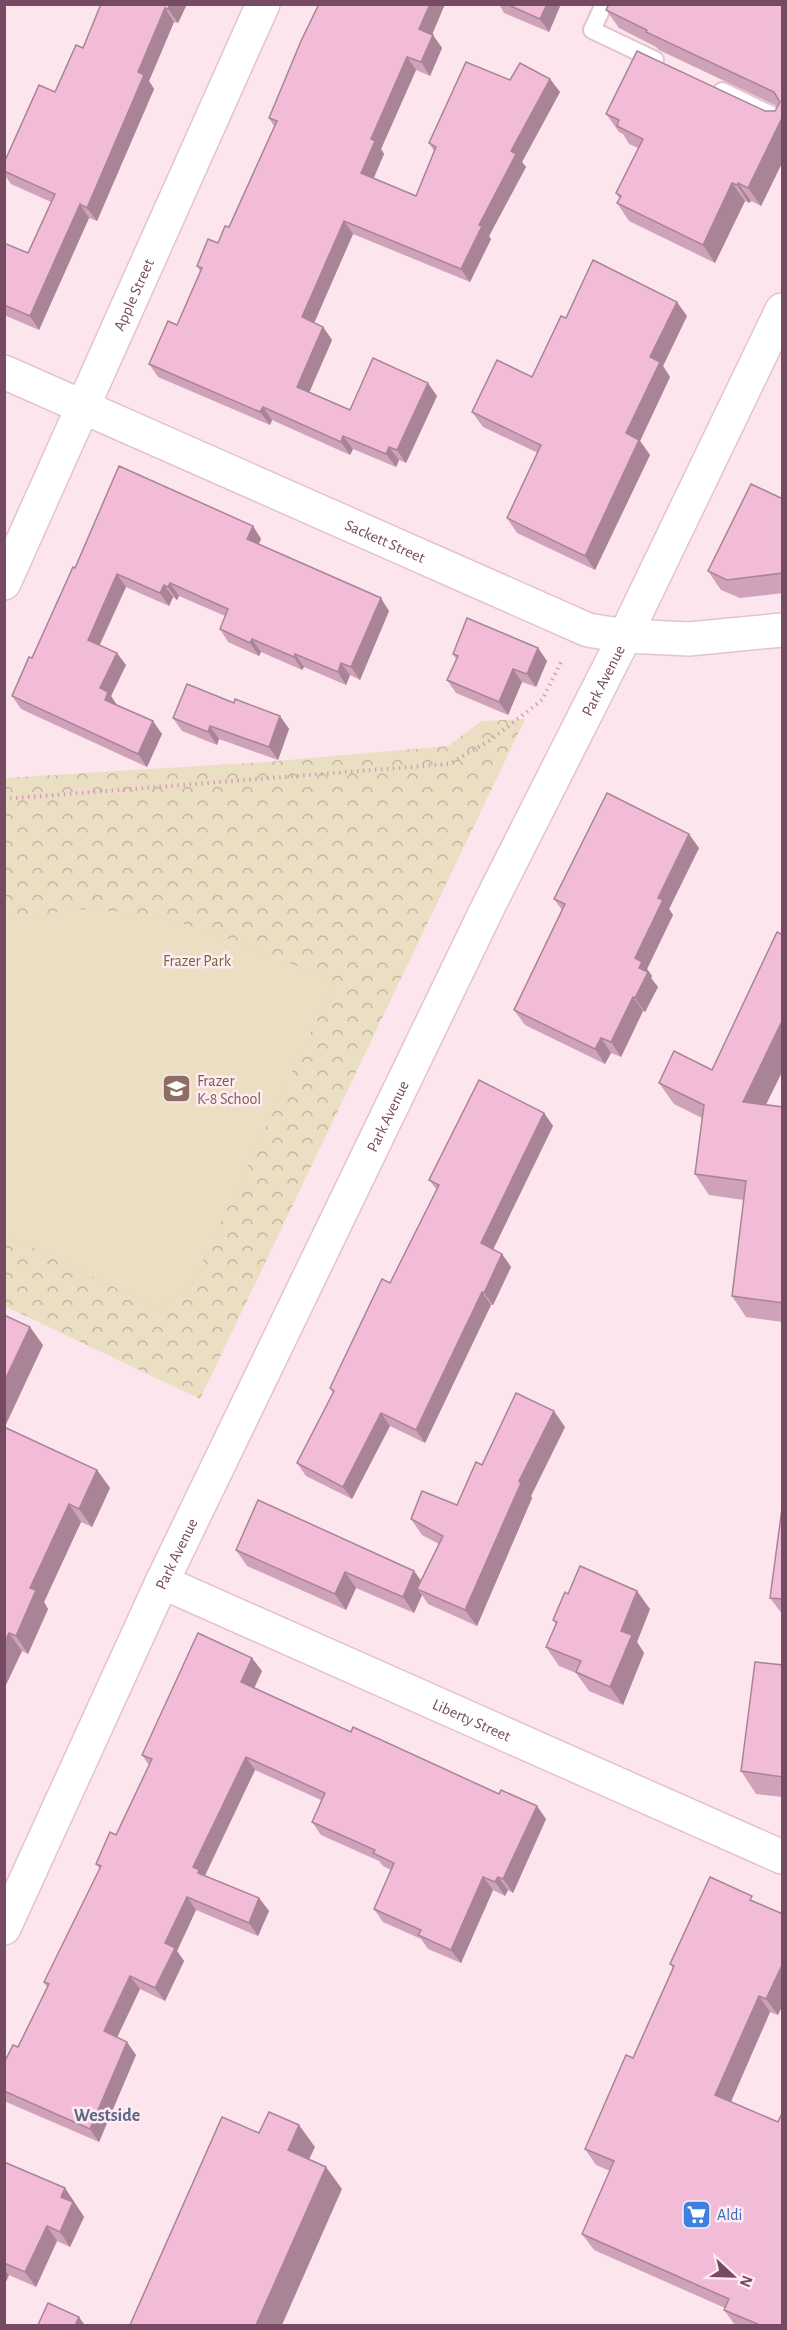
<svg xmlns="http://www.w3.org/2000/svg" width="787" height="2330" font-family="'Alegreya Sans',sans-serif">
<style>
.park{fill:url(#park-crowns)}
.pitch{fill:#eadec3}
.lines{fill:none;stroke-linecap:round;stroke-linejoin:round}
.service-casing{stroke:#e3c3d1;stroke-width:20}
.minor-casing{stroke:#e3c3d1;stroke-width:36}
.path{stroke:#d79fbd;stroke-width:4;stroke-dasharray:1.5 4.5;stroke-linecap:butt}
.service{stroke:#fff;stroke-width:16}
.minor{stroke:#fff;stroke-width:33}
.wall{fill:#d0a2ba}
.shaded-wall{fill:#a98497}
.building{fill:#f2bcd8;stroke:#a98497;stroke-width:1.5}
.labels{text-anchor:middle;stroke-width:5;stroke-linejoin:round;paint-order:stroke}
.street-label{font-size:16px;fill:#754a62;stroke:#ffebf1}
.park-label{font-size:16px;fill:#756a3f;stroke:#ffebf1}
.education-label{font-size:16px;fill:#785e54;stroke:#ffebf1;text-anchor:start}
.shop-label{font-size:16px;fill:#366cbe;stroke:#ffebf1;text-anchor:start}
.neighbourhood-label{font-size:18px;font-weight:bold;fill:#5d688b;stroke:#ffebf1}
</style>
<defs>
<pattern id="park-crowns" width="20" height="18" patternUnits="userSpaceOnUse" patternTransform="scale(1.5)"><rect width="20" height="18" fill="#eadec3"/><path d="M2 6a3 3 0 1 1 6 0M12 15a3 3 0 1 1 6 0" fill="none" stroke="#c2b6a2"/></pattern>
</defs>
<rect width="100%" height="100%" fill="#fce5ec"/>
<path class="park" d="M 525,719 L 200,1399 L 5,1306 L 4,778 L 266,762 L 448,746 L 482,721 Z"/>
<path class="pitch" d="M 75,909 L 153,914 L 224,937 L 335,981 L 188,1292 L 157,1308 L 5,1234 L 5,921 Z"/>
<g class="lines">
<defs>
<g id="service">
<path d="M 604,4 L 592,30 L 655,60"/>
<path d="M 722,91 L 782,120"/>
</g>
<g id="minor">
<path id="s1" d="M 4,372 L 588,630 L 625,636 L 689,639 L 782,630"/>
<path id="s2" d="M 4,583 L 263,4"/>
<path id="s3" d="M 162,1582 L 782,1857"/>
<path id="s4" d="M 4,1928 L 162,1582 L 489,905 L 625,636 L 782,310"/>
</g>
</defs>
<use href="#service" class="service-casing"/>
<use href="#minor" class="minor-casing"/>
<path class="path" d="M 4,799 L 449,764 L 489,741 L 542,700 L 562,660"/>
<use href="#service" class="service"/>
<use href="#minor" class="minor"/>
</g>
<g class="wall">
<path d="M 101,4 L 187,4 L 178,23 L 174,22 L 149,81 L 154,89 L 97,221 L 89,218 L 39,330 L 4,315 L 4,243 L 28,253 L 51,202 L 11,184 L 4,174 L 4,163 L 55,92 L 83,48 Z"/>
<path d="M 319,4 L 445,4 L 432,34 L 442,48 L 430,76 L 416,70 L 381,149 L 384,154 L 374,178 L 416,196 L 434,151 L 429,143 L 510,80 L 550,79 L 560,92 L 522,162 L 526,167 L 489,236 L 491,239 L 470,282 L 353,234 L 314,323 L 323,327 L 332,340 L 309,392 L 350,410 L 437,396 L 406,463 L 399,460 L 396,467 L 353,449 L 350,455 L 272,420 L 270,425 L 158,377 L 149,364 L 177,325 L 200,271 L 197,266 L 218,243 L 229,227 L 274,126 L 269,118 Z"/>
<path d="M 499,4 L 561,4 L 549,32 L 504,13 Z"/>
<path d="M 783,4 L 783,161 L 761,206 L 751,201 L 749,203 L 745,201 L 715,263 L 629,221 L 617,203 L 620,199 L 616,193 L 638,148 L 629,144 L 623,134 L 619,132 L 606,114 L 765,111 L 775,111 L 777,106 L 659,50 L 656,47 L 619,28 L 606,10 Z"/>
<path d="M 687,316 L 663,366 L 670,377 L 640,441 L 650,455 L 595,570 L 517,533 L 507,518 L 538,453 L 483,427 L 472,412 L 532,377 L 566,318 Z"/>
<path d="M 783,499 L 783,593 L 740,598 L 721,590 L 708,571 Z"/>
<path d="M 253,526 L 261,539 L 259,544 L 389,611 L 360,680 L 350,675 L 346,685 L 304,667 L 302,670 L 261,652 L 259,656 L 228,642 L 220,629 L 225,616 L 179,596 L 177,600 L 173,597 L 169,606 L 126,587 L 100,645 L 126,665 L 111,696 L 117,705 L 117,706 L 162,734 L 147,767 L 21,709 L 12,696 L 32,658 L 75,568 Z"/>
<path d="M 538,648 L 547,661 L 536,687 L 522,682 L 508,715 L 456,693 L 447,680 L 456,659 L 453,654 Z"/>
<path d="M 234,703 L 280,716 L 289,729 L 278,760 L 219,739 L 217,745 L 182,731 L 173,718 Z"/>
<path d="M 699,848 L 669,909 L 673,915 L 647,969 L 652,976 L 651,978 L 658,987 L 645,1012 L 643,1011 L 621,1057 L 611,1053 L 605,1064 L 525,1025 L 514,1010 L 562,910 L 554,899 Z"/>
<path d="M 783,935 L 783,1070 L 766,1105 L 783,1107 L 783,1322 L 746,1317 L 732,1296 L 744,1200 L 709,1195 L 695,1174 L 702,1118 L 674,1104 L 659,1083 L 712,1070 Z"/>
<path d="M 544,1113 L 553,1126 L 493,1249 L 502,1254 L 511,1267 L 493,1305 L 491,1305 L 425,1443 L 390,1426 L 352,1499 L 306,1476 L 297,1463 L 333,1393 L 330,1388 L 390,1283 L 437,1190 L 429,1180 Z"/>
<path d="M 4,1315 L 43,1345 L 5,1427 L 97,1470 L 110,1488 L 92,1527 L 81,1522 L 44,1602 L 48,1609 L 28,1654 L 22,1651 L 4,1689 Z"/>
<path d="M 565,1427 L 531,1496 L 532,1498 L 477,1626 L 428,1604 L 422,1595 L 414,1613 L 356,1588 L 346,1610 L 247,1566 L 236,1550 L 414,1571 L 421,1580 L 439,1544 L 422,1535 L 411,1519 L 457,1505 L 482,1465 Z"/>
<path d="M 783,1501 L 783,1615 L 770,1598 Z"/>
<path d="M 568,1594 L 650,1609 L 637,1642 L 644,1653 L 623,1705 L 589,1691 L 576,1673 L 559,1666 L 546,1647 L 556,1624 L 553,1620 Z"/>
<path d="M 783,1665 L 783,1797 L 756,1794 L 741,1771 Z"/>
<path d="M 262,1671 L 254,1688 L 546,1819 L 513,1893 L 508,1890 L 505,1896 L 493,1890 L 461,1963 L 428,1949 L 421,1939 L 383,1922 L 374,1909 L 391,1870 L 383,1866 L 379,1861 L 321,1835 L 312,1822 L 321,1800 L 255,1770 L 205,1876 L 259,1898 L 269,1911 L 258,1936 L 196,1910 L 177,1951 L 184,1961 L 165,2001 L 140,1989 L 117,2037 L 136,2055 L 99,2142 L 4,2101 L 4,2063 L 18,2047 L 47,1987 L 44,1982 L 100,1869 L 96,1864 L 116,1835 L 149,1765 L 142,1755 Z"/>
<path d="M 756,1903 L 783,1914 L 783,2004 L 778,2015 L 770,2012 L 731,2101 L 783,2325 L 735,2325 L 724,2310 L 725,2308 L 594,2250 L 582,2234 L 610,2171 L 596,2165 L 585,2149 L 633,2058 L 673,1968 L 670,1964 Z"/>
<path d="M 4,2162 L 65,2188 L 84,2217 L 70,2247 L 57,2241 L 36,2287 L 9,2275 L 4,2286 Z"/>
</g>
<g class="shaded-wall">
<path d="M 170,4 L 187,4 L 178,23 L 168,9 Z"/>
<path d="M 430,4 L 445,4 L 429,42 L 419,29 Z"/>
<path d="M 547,4 L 561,4 L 549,32 L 540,19 Z"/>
<path d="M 165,8 L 174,22 L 149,81 L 154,89 L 97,221 L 87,208 L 138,72 Z"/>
<path d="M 433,35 L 442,48 L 430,76 L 421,62 Z"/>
<path d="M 407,57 L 416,70 L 381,149 L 384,154 L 370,186 L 361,173 L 371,139 Z"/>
<path d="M 550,79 L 560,92 L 522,162 L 526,167 L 489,236 L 491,239 L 470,282 L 461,269 L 479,225 L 511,151 Z"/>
<path d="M 783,116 L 783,161 L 761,206 L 748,188 Z"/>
<path d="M 732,183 L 745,201 L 715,263 L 703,245 Z"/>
<path d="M 738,183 L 751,201 L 749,203 L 737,185 Z"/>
<path d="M 80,204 L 89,218 L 39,330 L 30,316 Z"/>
<path d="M 344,221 L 353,234 L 311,330 L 302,317 Z"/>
<path d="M 677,302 L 687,316 L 663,366 L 670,377 L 640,441 L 650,455 L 595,570 L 585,556 L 626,433 L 650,357 Z"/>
<path d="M 323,327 L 332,340 L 306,400 L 297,387 Z"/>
<path d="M 428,383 L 437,396 L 406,463 L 397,450 Z"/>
<path d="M 263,407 L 272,420 L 270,425 L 260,412 Z"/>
<path d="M 343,436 L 353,449 L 350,455 L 341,442 Z"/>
<path d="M 389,447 L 399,460 L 396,467 L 386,454 Z"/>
<path d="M 253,526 L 261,539 L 255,552 L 247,539 Z"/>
<path d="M 117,574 L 126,587 L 96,652 L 88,640 Z"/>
<path d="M 170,583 L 179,596 L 177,600 L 168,587 Z"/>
<path d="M 164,585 L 173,597 L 169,606 L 160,593 Z"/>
<path d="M 381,598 L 389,611 L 360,680 L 351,667 Z"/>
<path d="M 252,639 L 261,652 L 259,656 L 250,643 Z"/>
<path d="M 538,648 L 547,661 L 536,687 L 527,674 Z"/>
<path d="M 117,653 L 126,665 L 111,696 L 117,705 L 114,713 L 105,700 L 100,688 Z"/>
<path d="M 295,654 L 304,667 L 302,670 L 294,657 Z"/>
<path d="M 341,663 L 350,675 L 346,685 L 338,672 Z"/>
<path d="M 513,669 L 522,682 L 508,715 L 499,702 Z"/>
<path d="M 280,716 L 289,729 L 278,760 L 269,747 Z"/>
<path d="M 153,721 L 162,734 L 147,767 L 138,754 Z"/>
<path d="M 210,726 L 219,739 L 217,745 L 208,732 Z"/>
<path d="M 689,834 L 699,848 L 669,909 L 673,915 L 647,969 L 652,976 L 651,978 L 658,987 L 645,1012 L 635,998 L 639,968 L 635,958 L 658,898 Z"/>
<path d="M 633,997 L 643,1011 L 621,1057 L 611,1042 Z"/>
<path d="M 783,1019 L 783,1070 L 757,1122 L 743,1102 Z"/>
<path d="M 601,1038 L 611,1053 L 605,1064 L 595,1049 Z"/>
<path d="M 544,1113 L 553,1126 L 490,1256 L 481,1243 Z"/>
<path d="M 502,1254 L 511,1267 L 493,1305 L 484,1293 Z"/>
<path d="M 482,1292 L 491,1305 L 425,1443 L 416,1430 Z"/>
<path d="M 30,1327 L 43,1345 L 4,1428 L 4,1382 Z"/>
<path d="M 554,1411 L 565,1427 L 531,1496 L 532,1498 L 477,1626 L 465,1610 L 519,1481 Z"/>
<path d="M 381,1413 L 390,1426 L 352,1499 L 343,1487 Z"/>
<path d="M 97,1470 L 110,1488 L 92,1527 L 79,1509 Z"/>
<path d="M 69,1504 L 81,1522 L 44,1602 L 48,1609 L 28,1654 L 16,1636 L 30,1588 Z"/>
<path d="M 414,1571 L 425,1587 L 417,1589 L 422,1595 L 414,1613 L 403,1597 Z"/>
<path d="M 345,1572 L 356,1588 L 346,1610 L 335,1594 Z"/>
<path d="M 637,1591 L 650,1609 L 637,1642 L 644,1653 L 623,1705 L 610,1687 L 621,1631 Z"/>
<path d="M 9,1633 L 22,1651 L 4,1689 L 4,1643 Z"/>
<path d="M 252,1658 L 262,1671 L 251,1695 L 241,1682 Z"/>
<path d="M 246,1757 L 255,1770 L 204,1877 L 208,1884 L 193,1867 Z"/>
<path d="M 537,1806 L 546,1819 L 513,1893 L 503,1879 Z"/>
<path d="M 483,1877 L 493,1890 L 461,1963 L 451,1950 Z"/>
<path d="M 498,1877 L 508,1890 L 505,1896 L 495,1882 Z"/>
<path d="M 187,1897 L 196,1910 L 177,1951 L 184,1961 L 165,2001 L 155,1988 L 165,1943 Z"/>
<path d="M 259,1898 L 269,1911 L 258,1936 L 249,1923 Z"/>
<path d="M 783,1963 L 783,2004 L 778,2015 L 766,1999 Z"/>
<path d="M 130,1976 L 140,1989 L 114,2044 L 104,2031 Z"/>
<path d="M 759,1996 L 770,2012 L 727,2111 L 715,2095 Z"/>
<path d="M 127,2042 L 136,2055 L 99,2142 L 90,2129 Z"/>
<path d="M 299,2125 L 315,2147 L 303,2172 L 288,2150 Z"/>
<path d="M 326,2167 L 342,2189 L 282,2325 L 256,2325 Z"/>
<path d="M 65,2188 L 84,2217 L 70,2247 L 60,2232 L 61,2197 Z"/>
<path d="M 47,2226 L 57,2241 L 36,2287 L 25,2272 Z"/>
<path d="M 4,2269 L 9,2275 L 4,2286 Z"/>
<path d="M 79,2317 L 84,2324 L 83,2325 L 75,2325 Z"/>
</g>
<g class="building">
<path d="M 101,4 L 170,4 L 168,9 L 165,8 L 138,72 L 144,75 L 87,208 L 80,204 L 30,316 L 4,305 L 4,243 L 28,253 L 55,194 L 4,171 L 4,163 L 39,85 L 55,92 L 76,45 L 83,48 Z"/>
<path d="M 319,4 L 430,4 L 419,29 L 433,35 L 421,62 L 407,57 L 371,139 L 375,141 L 361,173 L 416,196 L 436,147 L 429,143 L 466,62 L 510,80 L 520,63 L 550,79 L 511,151 L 516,154 L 479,225 L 482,226 L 461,269 L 344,221 L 302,317 L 323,327 L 297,387 L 350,410 L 373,358 L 428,383 L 397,450 L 389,447 L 386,454 L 343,436 L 341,442 L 263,407 L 260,412 L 149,364 L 168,321 L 177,325 L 202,268 L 197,266 L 208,239 L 218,243 L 225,226 L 229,227 L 277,121 L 269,118 L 301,41 Z"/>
<path d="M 506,4 L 547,4 L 540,19 Z"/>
<path d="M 609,4 L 783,4 L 783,116 L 748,188 L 738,183 L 737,185 L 732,183 L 703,245 L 617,203 L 621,196 L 616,193 L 643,139 L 617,126 L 619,120 L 606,114 L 637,51 L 765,111 L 775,111 L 780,102 L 774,92 L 646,32 L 647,30 L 606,10 Z"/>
<path d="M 593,260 L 677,302 L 650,357 L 660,362 L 626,433 L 639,440 L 585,556 L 507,518 L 541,445 L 472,412 L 497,360 L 532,377 L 561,316 L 566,318 Z"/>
<path d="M 119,466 L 253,526 L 247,539 L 381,598 L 351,667 L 341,663 L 338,672 L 295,654 L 294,657 L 252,639 L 250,643 L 220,629 L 228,609 L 170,583 L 168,587 L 164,585 L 160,593 L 117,574 L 88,640 L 117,653 L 100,688 L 108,692 L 105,700 L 153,721 L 138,754 L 12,696 L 29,657 L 32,658 L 73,567 L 75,568 Z"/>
<path d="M 751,484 L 783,499 L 783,573 L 727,580 L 708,571 Z"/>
<path d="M 467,618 L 538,648 L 527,674 L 513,669 L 499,702 L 447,680 L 458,656 L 453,654 Z"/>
<path d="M 187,684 L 234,703 L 235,699 L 280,716 L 269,747 L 210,726 L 208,732 L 173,718 Z"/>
<path d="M 607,793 L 689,834 L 658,898 L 663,900 L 635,958 L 642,962 L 639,968 L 648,972 L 635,998 L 633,997 L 611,1042 L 601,1038 L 595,1049 L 514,1010 L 565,904 L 554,899 Z"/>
<path d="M 777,932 L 783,935 L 783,1019 L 743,1102 L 783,1107 L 783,1303 L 732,1296 L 746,1181 L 695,1174 L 704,1105 L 659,1083 L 674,1051 L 712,1070 Z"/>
<path d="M 479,1080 L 544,1113 L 481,1243 L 502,1254 L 484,1293 L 482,1292 L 416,1430 L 381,1413 L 343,1487 L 297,1463 L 334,1391 L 330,1388 L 382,1279 L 390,1283 L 439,1185 L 429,1180 Z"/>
<path d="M 4,1315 L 30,1327 L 4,1382 Z"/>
<path d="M 516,1393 L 554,1411 L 519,1481 L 521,1483 L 465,1610 L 417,1589 L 443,1536 L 411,1519 L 422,1491 L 457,1505 L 476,1462 L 482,1465 Z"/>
<path d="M 4,1427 L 97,1470 L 79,1509 L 69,1504 L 30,1588 L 36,1590 L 16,1636 L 9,1633 L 4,1643 Z"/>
<path d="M 258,1500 L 414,1571 L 403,1597 L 345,1572 L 335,1594 L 236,1550 Z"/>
<path d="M 783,1501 L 783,1599 L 770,1598 Z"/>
<path d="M 580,1566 L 637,1591 L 621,1631 L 632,1635 L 610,1687 L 576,1672 L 581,1661 L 546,1647 L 557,1622 L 553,1620 L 565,1592 L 568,1594 Z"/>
<path d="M 198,1633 L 252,1658 L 241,1682 L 351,1732 L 353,1727 L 499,1794 L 501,1790 L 537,1806 L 503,1879 L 498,1877 L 495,1882 L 483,1877 L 451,1950 L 418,1935 L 421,1930 L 374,1909 L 394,1863 L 373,1853 L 375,1850 L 312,1822 L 325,1793 L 246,1757 L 193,1867 L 199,1870 L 198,1873 L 259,1898 L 249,1923 L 187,1897 L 165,1943 L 175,1948 L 155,1988 L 130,1976 L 104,2031 L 127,2042 L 90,2129 L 4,2091 L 4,2063 L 13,2045 L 18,2047 L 49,1984 L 44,1982 L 101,1866 L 96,1864 L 110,1832 L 116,1835 L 152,1759 L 142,1755 Z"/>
<path d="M 755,1662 L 783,1665 L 783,1777 L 741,1771 Z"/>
<path d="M 710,1877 L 752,1896 L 750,1900 L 783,1914 L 783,1963 L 766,1999 L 759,1996 L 715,2095 L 778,2122 L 783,2111 L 783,2325 L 760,2325 L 724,2310 L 729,2299 L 582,2234 L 614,2161 L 585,2149 L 626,2055 L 633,2058 L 674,1966 L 670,1964 Z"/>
<path d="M 269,2112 L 299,2125 L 288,2150 L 326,2167 L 256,2325 L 130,2325 L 222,2117 L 259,2133 Z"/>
<path d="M 4,2162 L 65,2188 L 61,2197 L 73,2202 L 60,2232 L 47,2226 L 25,2272 L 4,2263 Z"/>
<path d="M 48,2303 L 79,2317 L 75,2325 L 38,2325 Z"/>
</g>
<defs>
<symbol id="school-square" viewBox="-11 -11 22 22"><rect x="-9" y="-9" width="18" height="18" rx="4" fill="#8d6e63" stroke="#ffebf1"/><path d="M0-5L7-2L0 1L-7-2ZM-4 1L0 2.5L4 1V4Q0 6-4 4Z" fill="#fff"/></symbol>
<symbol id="supermarket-square" viewBox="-11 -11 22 22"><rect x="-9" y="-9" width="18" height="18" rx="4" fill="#3f7fe0" stroke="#ffebf1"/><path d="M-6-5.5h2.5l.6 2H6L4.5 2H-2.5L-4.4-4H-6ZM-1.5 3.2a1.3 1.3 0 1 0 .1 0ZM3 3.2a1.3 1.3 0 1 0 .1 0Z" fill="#fff"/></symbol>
</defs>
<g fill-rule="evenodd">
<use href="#school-square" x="160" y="1072" width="33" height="33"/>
<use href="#supermarket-square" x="680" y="2198" width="33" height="33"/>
</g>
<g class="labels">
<g class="street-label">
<text dy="6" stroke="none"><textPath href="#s2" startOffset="316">Apple Street</textPath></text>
<text dy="6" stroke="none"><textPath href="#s1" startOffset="417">Sackett Street</textPath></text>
<text dy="6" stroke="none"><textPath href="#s4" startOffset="1384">Park Avenue</textPath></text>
<text dy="6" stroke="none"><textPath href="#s4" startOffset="898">Park Avenue</textPath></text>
<text dy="6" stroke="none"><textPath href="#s4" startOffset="412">Park Avenue</textPath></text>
<text dy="6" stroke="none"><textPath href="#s3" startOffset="339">Liberty Street</textPath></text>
</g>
<g class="park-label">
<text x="197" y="966">Frazer Park</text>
</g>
<g class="education-label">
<text x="197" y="1086">Frazer<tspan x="197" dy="18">K-8 School</tspan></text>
</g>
<g class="shop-label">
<text x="717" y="2220">Aldi</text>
</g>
<g class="neighbourhood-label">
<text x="107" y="2121">Westside</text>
</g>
</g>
<rect width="787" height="2330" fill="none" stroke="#754a62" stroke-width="12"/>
<g transform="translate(733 2276) rotate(112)" stroke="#ffebf1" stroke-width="4.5" paint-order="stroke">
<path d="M0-4.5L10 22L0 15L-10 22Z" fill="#754a62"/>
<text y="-9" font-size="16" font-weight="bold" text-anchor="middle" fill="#754a62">N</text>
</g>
</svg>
